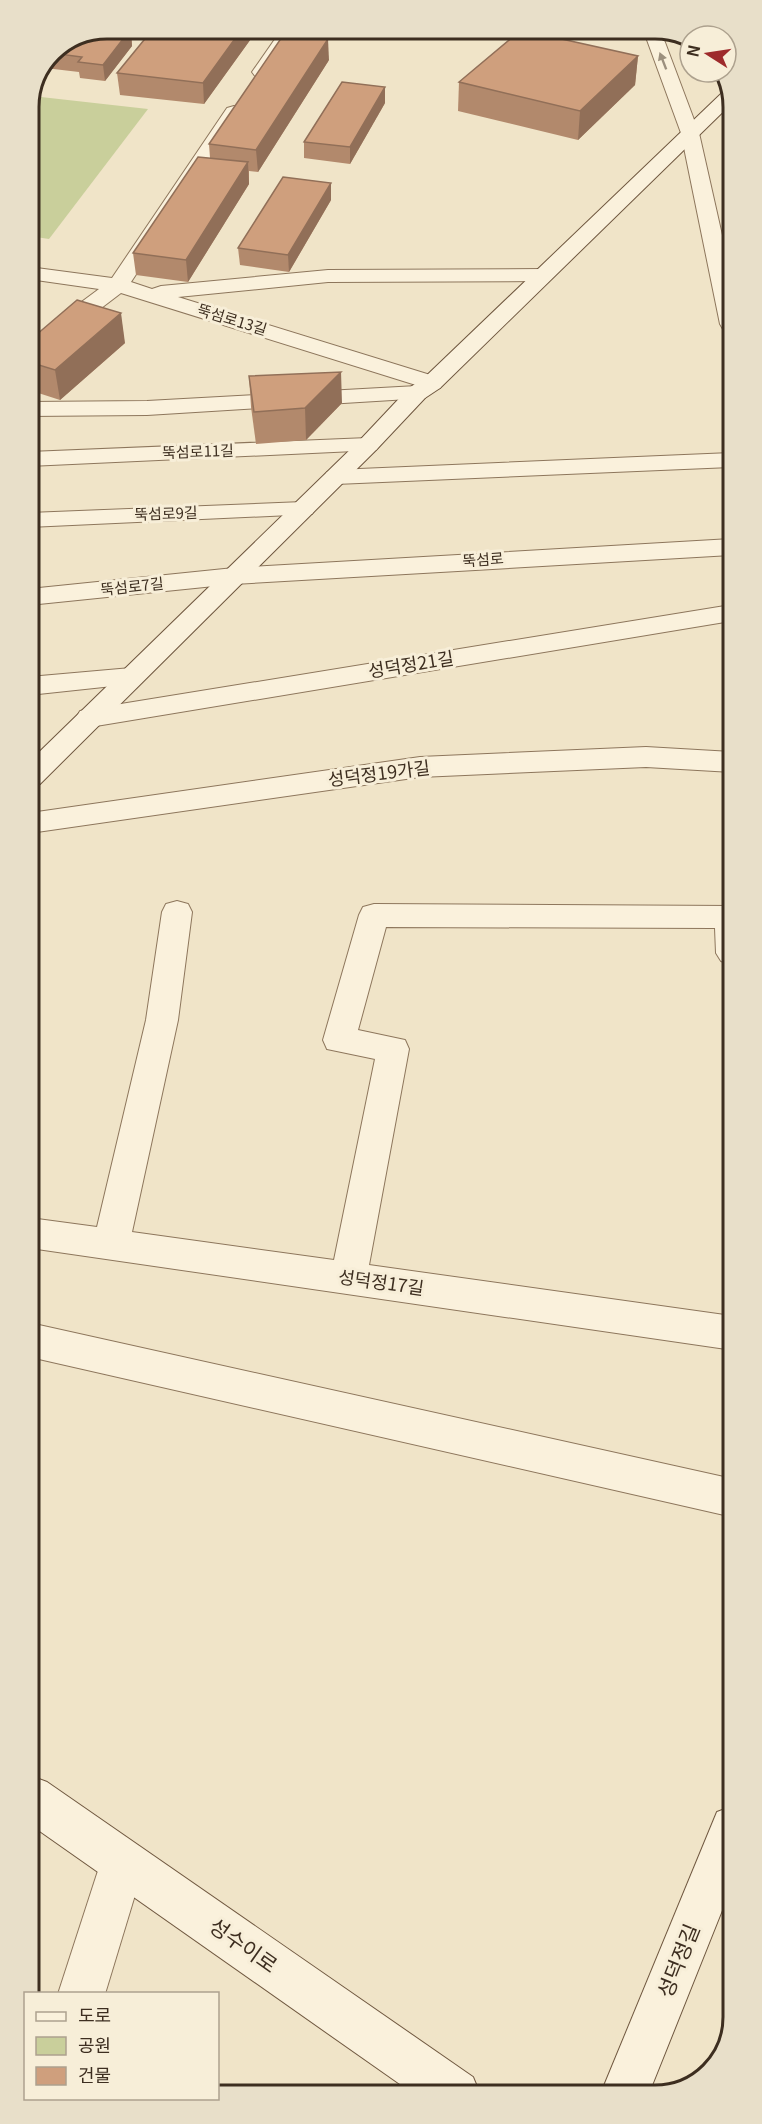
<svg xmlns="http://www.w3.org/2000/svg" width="762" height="2124" font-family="Georgia,'Noto Sans KR',serif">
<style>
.green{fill:#c9cf9b}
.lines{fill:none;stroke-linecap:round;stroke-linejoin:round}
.street-casing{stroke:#8d765c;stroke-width:2}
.secondary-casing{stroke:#6f573f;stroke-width:2}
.street{fill:#faf1dc;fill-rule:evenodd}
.secondary{fill:#faf1dc;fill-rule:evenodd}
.wall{fill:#b2896c}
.shaded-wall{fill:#916f58}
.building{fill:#cf9f7d;stroke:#916f58;stroke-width:1.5}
.oneway{fill:#9c907e}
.labels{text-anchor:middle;stroke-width:6;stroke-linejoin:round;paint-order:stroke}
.far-street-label{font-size:15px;fill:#3d2e20;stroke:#f7eed8}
.street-label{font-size:18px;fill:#3d2e20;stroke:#f7eed8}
.near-street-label{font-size:21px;fill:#3d2e20;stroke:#f7eed8}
.rim{fill:none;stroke:#3d2e20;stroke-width:3}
</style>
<rect width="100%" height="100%" fill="#f0e4c8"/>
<path class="green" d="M 32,96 L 148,109 L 49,239 L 29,236 L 29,103 Z"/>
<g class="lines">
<defs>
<g id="street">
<path d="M 282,29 L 299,29 L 267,76 L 255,76 L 252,72 Z"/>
<path d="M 643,29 L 660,29 L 699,133 L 731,275 L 731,331 L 723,329 L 720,324 L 681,133 Z"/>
<path d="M 234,106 L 241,108 L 243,112 L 131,282 L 152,289 L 161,286 L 328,270 L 543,269 L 550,271 L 554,275 L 550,279 L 543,281 L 328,282 L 178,297 L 440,378 L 443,383 L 440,388 L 432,390 L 121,293 L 37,357 L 29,359 L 29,341 L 99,289 L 29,279 L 29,267 L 112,278 L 227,108 Z"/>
<path d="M 417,386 L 425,388 L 428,393 L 425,398 L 147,415 L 29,416 L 29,402 L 147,401 Z"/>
<path d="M 368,438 L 376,440 L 380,445 L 376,450 L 29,466 L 29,452 Z"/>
<path d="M 731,453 L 731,467 L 336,484 L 327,482 L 324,477 L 327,472 L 336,470 Z"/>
<path d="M 303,502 L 312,504 L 315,509 L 312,514 L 29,527 L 29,513 Z"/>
<path d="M 731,539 L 731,555 L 234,584 L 29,605 L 29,589 L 234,568 Z"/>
<path d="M 731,605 L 731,621 L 90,727 L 80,725 L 76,718 L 80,711 L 90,709 Z"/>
<path d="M 131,668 L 141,671 L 145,677 L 141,683 L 29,695 L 29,677 Z"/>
<path d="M 646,747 L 732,752 L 732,772 L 646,767 L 420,777 L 30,833 L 30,813 L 420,757 Z"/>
<path d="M 177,901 L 188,904 L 192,912 L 178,1020 L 132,1232 L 334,1260 L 375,1059 L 327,1049 L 323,1040 L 359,915 L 363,907 L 374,904 L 732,906 L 732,965 L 721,961 L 716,953 L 715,928 L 386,927 L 358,1030 L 405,1040 L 409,1049 L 369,1265 L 732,1316 L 733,1350 L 30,1248 L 30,1218 L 97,1227 L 146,1020 L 162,912 L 166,904 Z"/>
<path d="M 30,1323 L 733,1479 L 733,1517 L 30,1357 Z"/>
<path d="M 122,1839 L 138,1846 L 145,1862 L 105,1994 L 58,1994 L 106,1846 Z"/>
</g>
<g id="secondary">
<path d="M 731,89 L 731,104 L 440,388 L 425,398 L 376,450 L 40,784 L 30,787 L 30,761 L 360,440 L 409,388 L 424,378 L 725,90 Z"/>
<path d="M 31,1776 L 47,1782 L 473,2077 L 480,2094 L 414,2094 L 31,1825 Z"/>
<path d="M 733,1806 L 733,1883 L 649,2093 L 601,2093 L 717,1812 Z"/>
</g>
</defs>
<use href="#street" class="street-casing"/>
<use href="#secondary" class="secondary-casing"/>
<use href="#street" class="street"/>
<use href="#secondary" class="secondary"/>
</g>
<g class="wall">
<path d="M 107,28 L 133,29 L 131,32 L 132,46 L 105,81 L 80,78 L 79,72 L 45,68 L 45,66 L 52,51 Z"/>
<path d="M 252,30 L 253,36 L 204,104 L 120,95 L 117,73 Z"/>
<path d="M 638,56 L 635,85 L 578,140 L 458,111 L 459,82 Z"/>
<path d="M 329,60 L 258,172 L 249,171 L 249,184 L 188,282 L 136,275 L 133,253 L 210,158 L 209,144 Z"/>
<path d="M 385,103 L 350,164 L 304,158 L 304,142 Z"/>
<path d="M 331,200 L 289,272 L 240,265 L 238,248 Z"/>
<path d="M 29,341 L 125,343 L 60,400 L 29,390 Z"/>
<path d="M 249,376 L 342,403 L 306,440 L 256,444 L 251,407 Z"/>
</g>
<g class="shaded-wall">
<path d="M 119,28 L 133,29 L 131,32 L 132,46 L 105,81 L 103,65 Z"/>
<path d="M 242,29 L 253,29 L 252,30 L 253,36 L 204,104 L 203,83 Z"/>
<path d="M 328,39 L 329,60 L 258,172 L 256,150 Z"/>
<path d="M 638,56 L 635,85 L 578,140 L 580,111 Z"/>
<path d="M 385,87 L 385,103 L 350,164 L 350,147 Z"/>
<path d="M 248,162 L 249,184 L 188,282 L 186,260 Z"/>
<path d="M 331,183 L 331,200 L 289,272 L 288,255 Z"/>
<path d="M 121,313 L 125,343 L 60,400 L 55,370 Z"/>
<path d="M 341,372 L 342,403 L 306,440 L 305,408 Z"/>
</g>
<g class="building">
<path d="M 107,28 L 119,28 L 119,29 L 130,30 L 103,65 L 78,62 L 82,57 L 51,53 L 52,51 Z"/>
<path d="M 153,29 L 242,29 L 203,83 L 117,73 Z"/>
<path d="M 521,30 L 638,56 L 580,111 L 459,82 Z"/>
<path d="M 284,34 L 328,39 L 256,150 L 209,144 Z"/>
<path d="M 342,82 L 385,87 L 350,147 L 304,142 Z"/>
<path d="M 198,157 L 248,162 L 186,260 L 133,253 Z"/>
<path d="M 283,177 L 331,183 L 288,255 L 238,248 Z"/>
<path d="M 77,300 L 121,313 L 55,370 L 29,362 L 29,341 Z"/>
<path d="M 341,372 L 305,408 L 254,412 L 249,376 Z"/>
</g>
<defs><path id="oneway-solid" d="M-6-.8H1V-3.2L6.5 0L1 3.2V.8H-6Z" transform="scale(1.5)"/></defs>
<use class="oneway" href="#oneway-solid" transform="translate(663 61) rotate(-111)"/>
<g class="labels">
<g class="far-street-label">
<text transform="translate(232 320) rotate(17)" y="5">뚝섬로13길</text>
<text transform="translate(198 452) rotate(-2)" y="5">뚝섬로11길</text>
<text transform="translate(166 514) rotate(-2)" y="5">뚝섬로9길</text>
<text transform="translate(483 560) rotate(-4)" y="5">뚝섬로</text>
<text transform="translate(132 587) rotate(-6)" y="5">뚝섬로7길</text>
</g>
<g class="street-label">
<text transform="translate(411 665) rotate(-9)" y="6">성덕정21길</text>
<text transform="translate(379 774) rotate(-7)" y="6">성덕정19가길</text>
<text transform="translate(381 1283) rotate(8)" y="6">성덕정17길</text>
</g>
<g class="near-street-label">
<text transform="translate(243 1946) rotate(35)" y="7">성수이로</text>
<text transform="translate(679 1961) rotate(-68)" y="7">성덕정길</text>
</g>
</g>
<path d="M0 0H762V2124H0ZM107 39H655A68 68 0 0 1 723 107V2017A68 68 0 0 1 655 2085H107A68 68 0 0 1 39 2017V107A68 68 0 0 1 107 39Z" fill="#e8dfc9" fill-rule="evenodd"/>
<path class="rim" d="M107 39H655A68 68 0 0 1 723 107V2017A68 68 0 0 1 655 2085H107A68 68 0 0 1 39 2017V107A68 68 0 0 1 107 39Z"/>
<rect x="24" y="1992" width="195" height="108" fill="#f7eed8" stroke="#ada18e" stroke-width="1.5"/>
<rect x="36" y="2012" width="30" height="9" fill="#faf1dc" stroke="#ada18e" stroke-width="1.5"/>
<text x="78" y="2022" font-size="18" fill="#3d2e20">도로</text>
<rect x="36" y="2037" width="30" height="18" fill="#c9cf9b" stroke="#ada18e" stroke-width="1.5"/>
<text x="78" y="2052" font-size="18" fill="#3d2e20">공원</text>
<rect x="36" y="2067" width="30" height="18" fill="#cf9f7d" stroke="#ada18e" stroke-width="1.5"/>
<text x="78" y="2082" font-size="18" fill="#3d2e20">건물</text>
<g transform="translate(708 54) rotate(282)"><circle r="28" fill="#f7eed8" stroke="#ada18e" stroke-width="1.5"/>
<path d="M0-4.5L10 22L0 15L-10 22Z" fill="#9e2a2b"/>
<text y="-9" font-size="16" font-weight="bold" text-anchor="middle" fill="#3d2e20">N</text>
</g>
</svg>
